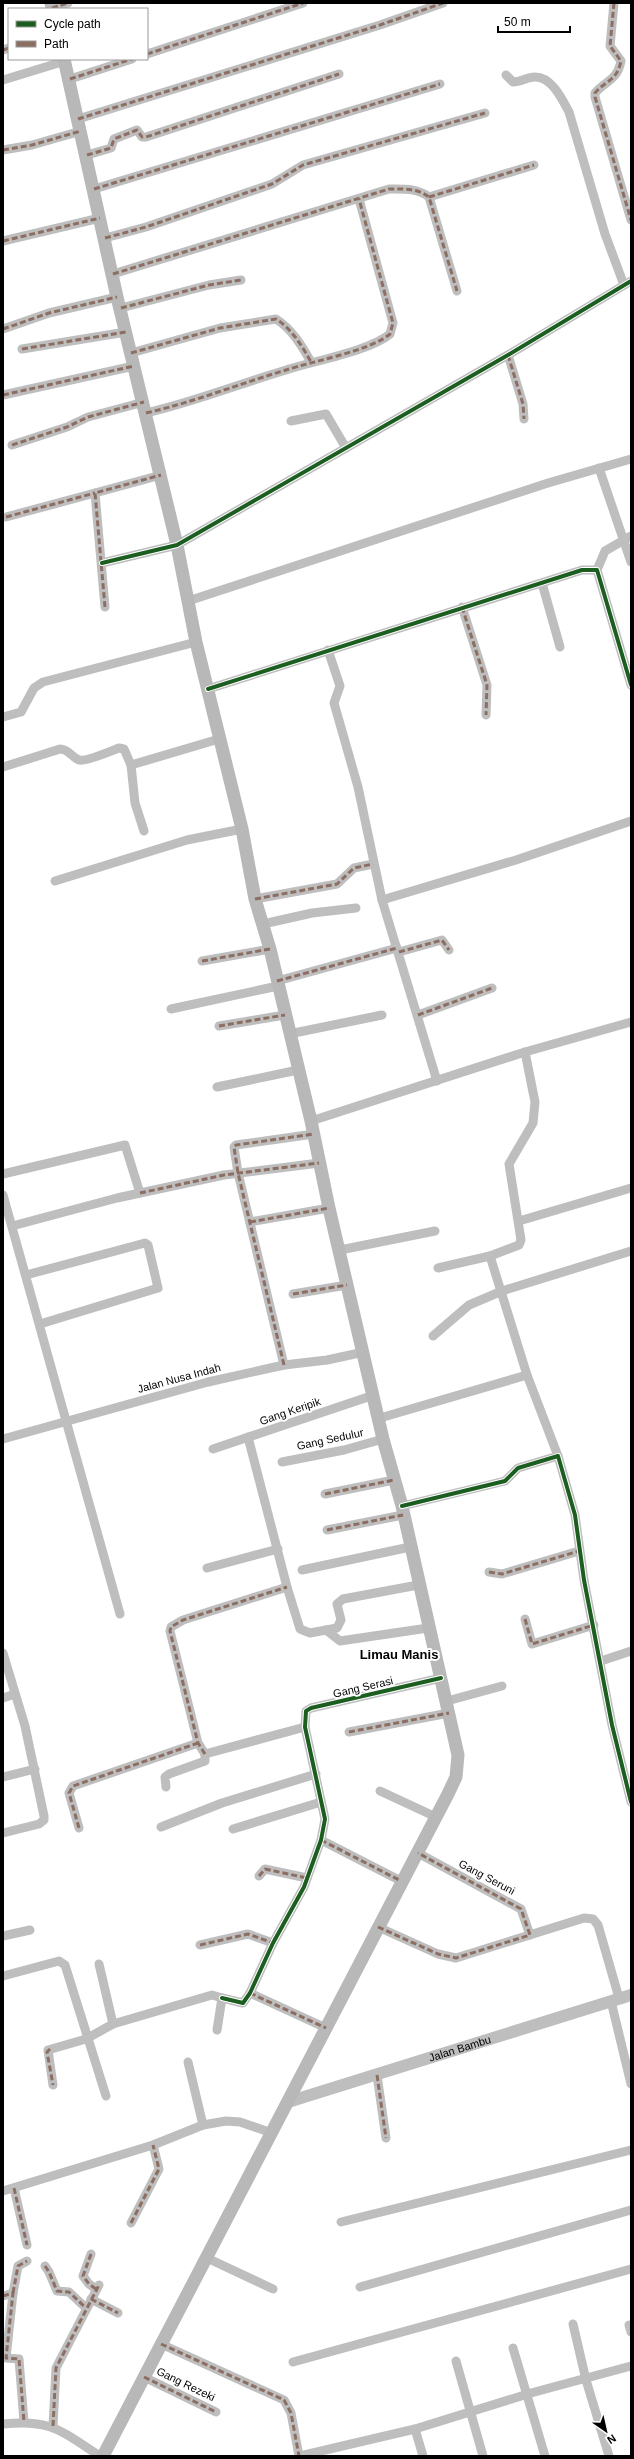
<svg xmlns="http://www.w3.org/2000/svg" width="634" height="2459" font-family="Arial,sans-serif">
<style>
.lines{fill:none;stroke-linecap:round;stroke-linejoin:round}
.minor{stroke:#bebebe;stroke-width:9}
.tertiary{stroke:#bebebe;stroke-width:12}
.secondary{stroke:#b8b8b8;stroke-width:13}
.quiet{stroke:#8d6e63;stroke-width:3;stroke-dasharray:6 3;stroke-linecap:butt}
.cycleway-casing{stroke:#fff;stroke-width:6}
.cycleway{stroke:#1b5e20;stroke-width:4}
.labels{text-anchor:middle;stroke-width:4;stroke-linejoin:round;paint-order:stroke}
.street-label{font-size:11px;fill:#000;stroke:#fff}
.quarter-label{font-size:13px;font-weight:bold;fill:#000;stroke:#fff}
</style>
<rect width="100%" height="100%" fill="#fff"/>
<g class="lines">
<g class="minor">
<path d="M 614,3 L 610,46 L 621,61 C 617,81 606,80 595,93 L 595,97 L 631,220"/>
<path d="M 52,8 L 68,3"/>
<path d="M 3,50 L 9,48"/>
<path d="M 147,54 L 303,3"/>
<path d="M 506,75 L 513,82 C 521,82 527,77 535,77 C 552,77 562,99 569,112 L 605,234 L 624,285"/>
<path d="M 70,79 L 132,59"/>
<path d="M 3,80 L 65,61"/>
<path d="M 78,119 L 380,25 L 443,3"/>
<path d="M 3,150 L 32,145 L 81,131"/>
<path d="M 87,155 L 111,148 L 114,139 L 137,130 L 142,137 L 146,137 L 339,74"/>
<path d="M 94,189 L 440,84"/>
<path d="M 429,197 L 534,165"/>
<path d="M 105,238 L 146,227 L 272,184 L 303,165 L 485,113"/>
<path d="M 3,241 L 100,218"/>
<path d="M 113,274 L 389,189 C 404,189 417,188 429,197 L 457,291"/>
<path d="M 121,308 L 209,285 L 241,280"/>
<path d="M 3,329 L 49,313 L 117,297"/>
<path d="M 22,349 L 126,332"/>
<path d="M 131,353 L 220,328 L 276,319 C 292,329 302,346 311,362"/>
<path d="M 508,355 L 523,404 L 524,419"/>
<path d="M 3,395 L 134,366"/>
<path d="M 146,413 C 194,402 239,384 286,370 C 313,361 370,351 390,334 L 393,323 L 359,199"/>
<path d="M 291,421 L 326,414 L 346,448"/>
<path d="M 12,445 L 67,427 L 88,417 L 144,402"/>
<path d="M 599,468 L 631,562"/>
<path d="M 6,517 L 95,493"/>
<path d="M 102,563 L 177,545 L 508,355 L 631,281"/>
<path d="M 597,570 L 605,551 L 631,536"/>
<path d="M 542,583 L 560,647"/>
<path d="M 188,601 L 548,483 L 631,459"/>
<path d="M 105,607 L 95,493 L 161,475"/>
<path d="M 462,607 L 487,685 L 486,715"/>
<path d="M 328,650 L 340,686 L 334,703 L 358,787 L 382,900 L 437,1081"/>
<path d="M 208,689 L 582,570 L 597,570 L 631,685"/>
<path d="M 3,717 L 21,712 L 34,688 L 43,682 L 196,642"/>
<path d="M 3,767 L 60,749 C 69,749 71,757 79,760 C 86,762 111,751 119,748 L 124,749 L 131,765"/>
<path d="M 144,831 L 135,803 L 131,765 L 219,739"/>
<path d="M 55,881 L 187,840 L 242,829"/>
<path d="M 255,899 L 337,884 L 354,868 L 373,864"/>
<path d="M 382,900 L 516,860 L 631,821"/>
<path d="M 263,924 L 312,913 L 356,908"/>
<path d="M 399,952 L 442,940 L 449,950"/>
<path d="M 202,961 L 270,949"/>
<path d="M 277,981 L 397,948"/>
<path d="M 171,1009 L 278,986"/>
<path d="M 418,1015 L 492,988"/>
<path d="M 219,1026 L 285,1015"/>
<path d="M 289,1034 L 382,1015"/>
<path d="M 217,1087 L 298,1070"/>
<path d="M 311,1121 L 525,1052 L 631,1022"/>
<path d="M 3,1174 L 125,1145 L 140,1193"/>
<path d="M 3,1195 L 120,1614"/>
<path d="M 519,1221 L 631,1188"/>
<path d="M 250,1222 L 329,1208"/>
<path d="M 12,1226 L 117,1198 L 224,1175 L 319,1163"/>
<path d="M 340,1250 L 435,1231"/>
<path d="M 490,1256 L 519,1245 L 521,1240 L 509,1164 L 533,1123 L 535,1102 L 525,1052"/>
<path d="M 438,1268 L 490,1256 L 527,1375 L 558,1456"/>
<path d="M 26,1275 L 145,1243 L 148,1245 L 158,1288 L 40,1324"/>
<path d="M 293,1294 L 347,1285"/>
<path d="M 433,1336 L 469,1305 L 502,1291 L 631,1251"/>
<path d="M 284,1365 L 238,1173 L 234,1147 L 236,1145 L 314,1134"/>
<path d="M 380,1418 L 527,1375"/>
<path d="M 248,1437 L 287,1587 L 300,1629 L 310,1633 L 337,1628 L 341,1620 L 337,1604 L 343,1599 L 418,1585"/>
<path d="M 3,1439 L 208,1382 L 284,1365 L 327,1360 L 364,1352"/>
<path d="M 213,1449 L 374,1395"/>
<path d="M 282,1462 L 344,1450 L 383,1439"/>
<path d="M 325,1494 L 394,1480"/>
<path d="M 402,1506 L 505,1481 L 518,1468 L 558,1456 L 575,1515 L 584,1580 L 612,1725 L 631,1802"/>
<path d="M 327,1530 L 403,1515"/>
<path d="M 207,1568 L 278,1549"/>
<path d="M 302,1570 L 410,1547"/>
<path d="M 489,1572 L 502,1574 L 579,1551"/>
<path d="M 525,1619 L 532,1644 L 594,1625"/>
<path d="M 326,1630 L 340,1641 L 428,1628"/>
<path d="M 3,1653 L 25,1726 L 44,1816 L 44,1820 L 39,1824 L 3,1833"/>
<path d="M 601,1661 L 631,1651"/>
<path d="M 3,1698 L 15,1694"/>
<path d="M 447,1701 L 502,1686"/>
<path d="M 349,1732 L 449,1713"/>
<path d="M 205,1754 L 305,1727"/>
<path d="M 3,1777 L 35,1769"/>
<path d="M 166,1787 L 165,1777 L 169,1774 L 205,1761 L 205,1754 L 198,1743 L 170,1631 L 171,1627 L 183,1620 L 287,1587"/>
<path d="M 380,1791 L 436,1817"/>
<path d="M 161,1827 L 222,1803 L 316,1774"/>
<path d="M 79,1828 L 69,1793 L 73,1786 L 198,1743"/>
<path d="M 233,1829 L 321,1802"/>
<path d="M 321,1840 L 401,1881"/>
<path d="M 418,1853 L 521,1909 L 530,1935"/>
<path d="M 259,1876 L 265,1869 L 307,1878"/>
<path d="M 378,1927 L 438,1954 L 456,1958 L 584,1918 L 593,1919 L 598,1925 L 619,1998"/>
<path d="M 3,1936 L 30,1930"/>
<path d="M 200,1945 L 248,1934 L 273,1943"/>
<path d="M 99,1964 L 113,2024"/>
<path d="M 3,1976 L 59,1961 L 65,1965 L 106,2096"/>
<path d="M 250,1993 L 326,2028"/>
<path d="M 222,1998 L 243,2003 L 250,1993 L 273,1943 L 304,1887 L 321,1840 L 325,1819 L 305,1727 L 306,1711 L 311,1708 L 441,1678"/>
<path d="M 611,2001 L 631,2084"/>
<path d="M 188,2062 L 203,2125"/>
<path d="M 377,2075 L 386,2138"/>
<path d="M 53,2085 L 48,2050 L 86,2039 L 113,2024 L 212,1995 L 222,1998 L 217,2030"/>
<path d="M 14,2188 L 27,2245"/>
<path d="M 3,2191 L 153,2145 L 203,2125 L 226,2121 L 240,2122 L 272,2133"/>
<path d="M 341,2222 L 631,2150"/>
<path d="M 131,2223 L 159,2169 L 153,2145"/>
<path d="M 91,2254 L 83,2276 L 89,2284 L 96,2289"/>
<path d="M 207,2258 L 273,2289"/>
<path d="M 45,2266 L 49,2272 L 57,2291 L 69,2292 L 86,2308"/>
<path d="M 360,2287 L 631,2210"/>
<path d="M 13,2293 L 18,2266 L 27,2261"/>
<path d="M 3,2296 L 13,2293 L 6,2358 L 19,2359 L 24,2422"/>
<path d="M 91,2299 L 118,2313"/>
<path d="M 573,2324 L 586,2380 L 609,2456"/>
<path d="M 629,2325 L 631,2332"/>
<path d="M 161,2344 L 284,2400 L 291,2413 L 299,2456"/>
<path d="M 513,2348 L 545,2456"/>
<path d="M 456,2361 L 483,2456"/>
<path d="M 293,2362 L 631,2269"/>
<path d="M 144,2377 L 216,2412"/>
<path d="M 3,2424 C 52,2419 61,2431 100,2456"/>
<path d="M 53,2426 L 56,2368 L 99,2285"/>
<path d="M 415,2429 L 423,2456"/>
<path d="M 300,2456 L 415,2429 L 531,2393 L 631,2366"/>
</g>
<path class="tertiary" id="s1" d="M 288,2102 L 631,1995"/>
<g class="secondary">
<path d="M 51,3 L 52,9"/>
<path d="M 64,59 L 117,297 L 177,545 L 196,642 L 242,829 L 255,899 L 270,949 L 311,1121 L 329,1208 L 383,1439 L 402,1506 L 458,1755 L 456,1777 L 448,1794 L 103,2456"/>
</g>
<g class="quiet">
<path d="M 614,3 L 610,46 L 621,61 C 617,81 606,80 595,93 L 595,97 L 631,220"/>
<path d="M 52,8 L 68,3"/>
<path d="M 3,50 L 9,48"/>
<path d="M 147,54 L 303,3"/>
<path d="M 70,79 L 132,59"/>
<path d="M 78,119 L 380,25 L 443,3"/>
<path d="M 3,150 L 32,145 L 81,131"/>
<path d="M 87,155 L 111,148 L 114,139 L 137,130 L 142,137 L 146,137 L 339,74"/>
<path d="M 94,189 L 440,84"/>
<path d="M 429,197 L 534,165"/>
<path d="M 105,238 L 146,227 L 272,184 L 303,165 L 485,113"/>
<path d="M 3,241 L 100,218"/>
<path d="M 113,274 L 389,189 C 404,189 417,188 429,197 L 457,291"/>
<path d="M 121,308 L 209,285 L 241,280"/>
<path d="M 3,329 L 49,313 L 117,297"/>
<path d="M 22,349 L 126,332"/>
<path d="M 131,353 L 220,328 L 276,319 C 292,329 302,346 311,362"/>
<path d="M 508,355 L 523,404 L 524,419"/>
<path d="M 3,395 L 134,366"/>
<path d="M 146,413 C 194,402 239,384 286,370 C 313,361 370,351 390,334 L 393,323 L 359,199"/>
<path d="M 12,445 L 67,427 L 88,417 L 144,402"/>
<path d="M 6,517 L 95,493"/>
<path d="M 105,607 L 95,493 L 161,475"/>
<path d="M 462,607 L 487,685 L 486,715"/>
<path d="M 255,899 L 337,884 L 354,868 L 373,864"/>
<path d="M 399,952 L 442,940 L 449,950"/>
<path d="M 202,961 L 270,949"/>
<path d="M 277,981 L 397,948"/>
<path d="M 418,1015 L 492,988"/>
<path d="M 219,1026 L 285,1015"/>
<path d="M 140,1193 L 224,1175 L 319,1163"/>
<path d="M 250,1222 L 329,1208"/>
<path d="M 293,1294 L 347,1285"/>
<path d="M 284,1365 L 238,1173 L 234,1147 L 236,1145 L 314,1134"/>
<path d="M 325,1494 L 394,1480"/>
<path d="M 327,1530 L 403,1515"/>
<path d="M 489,1572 L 502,1574 L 579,1551"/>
<path d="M 525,1619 L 532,1644 L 594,1625"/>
<path d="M 349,1732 L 449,1713"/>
<path d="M 205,1754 L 198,1743 L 170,1631 L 171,1627 L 183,1620 L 287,1587"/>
<path d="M 79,1828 L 69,1793 L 73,1786 L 198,1743"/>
<path d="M 321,1840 L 401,1881"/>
<path d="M 259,1876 L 265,1869 L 307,1878"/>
<path d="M 378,1927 L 438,1954 L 456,1958 L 530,1935 L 521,1909 L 418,1853"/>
<path d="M 200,1945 L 248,1934 L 273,1943"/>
<path d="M 250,1993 L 326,2028"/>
<path d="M 50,2049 L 47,2052 L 53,2085"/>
<path d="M 377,2075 L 386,2138"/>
<path d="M 14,2188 L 27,2245"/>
<path d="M 131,2223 L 159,2169 L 153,2145"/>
<path d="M 91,2254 L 83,2276 L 89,2284 L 96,2289"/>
<path d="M 45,2266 L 49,2272 L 57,2291 L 69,2292 L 86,2308"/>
<path d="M 13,2293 L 18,2266 L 27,2261"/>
<path d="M 3,2296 L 13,2293 L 6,2358 L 19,2359 L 24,2422"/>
<path d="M 91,2299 L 118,2313"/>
<path d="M 161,2344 L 284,2400 L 291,2413 L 299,2456"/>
<path d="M 144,2377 L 216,2412"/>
<path d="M 53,2426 L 56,2368 L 99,2285"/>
</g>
<defs>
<g id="cycleway">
<path d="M 102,563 L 177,545 L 508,355 L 631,281"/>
<path d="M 208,689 L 582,570 L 597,570 L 631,685"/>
<path d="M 402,1506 L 505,1481 L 518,1468 L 558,1456 L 575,1515 L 584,1580 L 612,1725 L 631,1802"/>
<path d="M 222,1998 L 243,2003 L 250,1993 L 273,1943 L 304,1887 L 321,1840 L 325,1819 L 305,1727 L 306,1711 L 311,1708 L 441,1678"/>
</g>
</defs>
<use href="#cycleway" class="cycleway-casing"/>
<use href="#cycleway" class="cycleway"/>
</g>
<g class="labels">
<g class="street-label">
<text transform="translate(179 1378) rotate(-15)" y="4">Jalan Nusa Indah</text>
<text transform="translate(290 1411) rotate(-19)" y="4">Gang Keripik</text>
<text transform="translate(330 1439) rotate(-12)" y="4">Gang Sedulur</text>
<text transform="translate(363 1687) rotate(-13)" y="4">Gang Serasi</text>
<text transform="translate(487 1877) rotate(28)" y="4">Gang Seruni</text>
<text dy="4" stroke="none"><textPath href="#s1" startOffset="180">Jalan Bambu</textPath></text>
<text transform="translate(186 2384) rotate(26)" y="4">Gang Rezeki</text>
</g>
<g class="quarter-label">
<text x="399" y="1659">Limau Manis</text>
</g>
</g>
<rect width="634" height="2459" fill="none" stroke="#000000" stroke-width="8"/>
<rect x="8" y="8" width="140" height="52" fill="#ffffff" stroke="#999999"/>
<rect x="16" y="21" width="20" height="6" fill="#1b5e20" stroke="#999999"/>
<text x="44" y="28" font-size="12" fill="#000000">Cycle path</text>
<rect x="16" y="41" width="20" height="6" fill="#8d6e63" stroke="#999999"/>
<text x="44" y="48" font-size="12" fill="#000000">Path</text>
<g transform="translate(606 2431) rotate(146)" stroke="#ffffff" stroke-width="3" paint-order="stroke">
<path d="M0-3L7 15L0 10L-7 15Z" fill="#000000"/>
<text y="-6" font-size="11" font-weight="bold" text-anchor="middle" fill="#000000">N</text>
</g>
<path d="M498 26v6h72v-6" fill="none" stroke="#000000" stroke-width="2"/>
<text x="504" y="26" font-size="12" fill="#000000" stroke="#ffffff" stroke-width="3" paint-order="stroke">50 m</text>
</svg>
